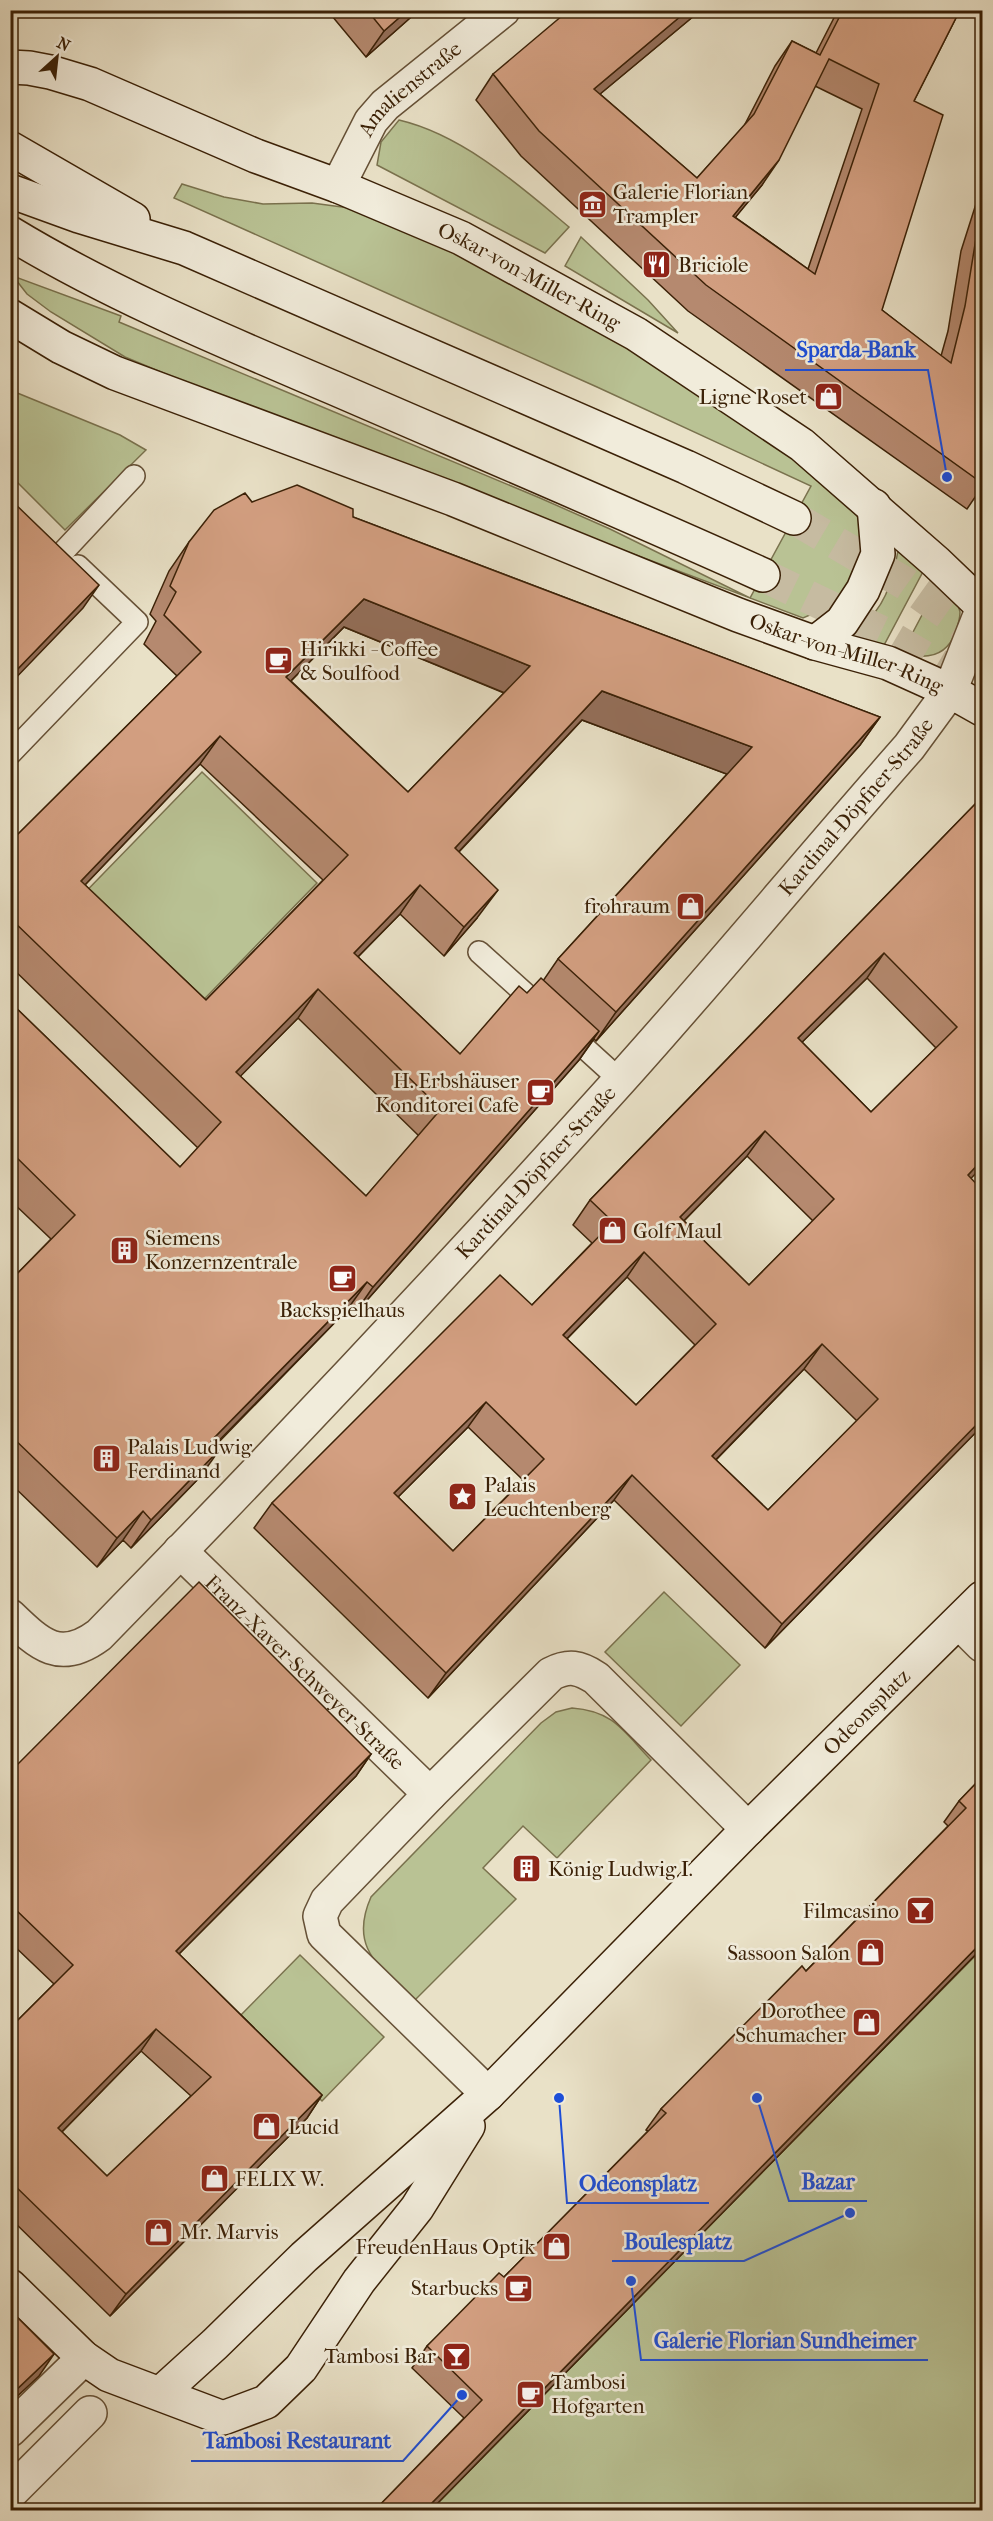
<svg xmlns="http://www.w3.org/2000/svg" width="993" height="2521" font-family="'IM FELL French Canon',serif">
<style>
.green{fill:#b9c294;stroke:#7a724e;stroke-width:1.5}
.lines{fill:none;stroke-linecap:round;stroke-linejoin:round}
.secondary-tunnel{stroke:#c6bba1;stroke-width:33;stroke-dasharray:33 16;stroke-linecap:butt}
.lane-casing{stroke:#665137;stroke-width:24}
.street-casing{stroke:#665137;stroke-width:36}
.secondary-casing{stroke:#3b2107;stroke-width:36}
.lane{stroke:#f1ecdb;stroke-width:21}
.street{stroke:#f1ecdb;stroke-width:33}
.secondary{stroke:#f1ecdb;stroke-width:33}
.wall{fill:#b5896f;stroke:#3b2107;stroke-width:1.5;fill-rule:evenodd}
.shaded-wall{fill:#946f5a;stroke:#3b2107;stroke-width:1.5}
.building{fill:#d39f81;stroke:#3b2107;stroke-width:1.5;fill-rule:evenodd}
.labels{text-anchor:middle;stroke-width:5;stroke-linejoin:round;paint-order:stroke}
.street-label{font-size:21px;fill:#3b2107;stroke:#f1ecdb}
.poi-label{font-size:21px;fill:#3b2107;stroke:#f1ecdb;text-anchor:start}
.leader{fill:none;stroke:#1d4ed8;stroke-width:2}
.callout-dot{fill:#1d4ed8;stroke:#f1ecdb;stroke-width:2}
.callout-label{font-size:22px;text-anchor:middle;font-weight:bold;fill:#1d4ed8;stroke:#f1ecdb;stroke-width:5;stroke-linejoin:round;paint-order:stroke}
</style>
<rect width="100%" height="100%" fill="#e9e1c7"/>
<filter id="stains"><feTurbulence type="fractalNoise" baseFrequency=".00333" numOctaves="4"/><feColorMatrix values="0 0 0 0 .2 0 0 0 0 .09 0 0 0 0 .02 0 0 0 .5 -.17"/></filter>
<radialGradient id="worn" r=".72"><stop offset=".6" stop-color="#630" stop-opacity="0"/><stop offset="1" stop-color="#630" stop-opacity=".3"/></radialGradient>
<g class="green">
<path d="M 399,120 C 463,135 520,186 569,227 L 545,253 L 377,165 L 381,142 Z"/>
<path d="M 182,184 L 224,197 L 263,204 L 312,203 L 357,209 L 465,252 L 594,323 L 791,455 L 842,495 L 858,517 L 864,549 L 861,567 L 838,603 L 803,618 L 252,410 L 125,357 L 51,312 L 27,294 L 13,276 L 121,316 L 119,322 L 540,498 L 610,529 L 750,598 L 811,486 L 597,387 L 174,198 Z"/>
<path d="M 581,237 L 648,300 L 678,333 L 565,266 Z"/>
<path d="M 10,390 L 120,435 L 146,450 L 65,530 L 11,476 Z"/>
<path d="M 899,546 L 926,566 L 883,647 L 849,637 C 853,629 863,625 869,619 C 889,599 894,572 899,546 Z"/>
<path d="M 941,579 C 948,589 958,599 960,612 C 960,618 958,625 956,631 C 947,657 926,660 902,653 Z"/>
<path d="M 202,772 L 317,883 L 183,1021 L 68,910 Z"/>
<path d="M 664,1592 L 740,1665 L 681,1726 L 605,1652 Z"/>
<path d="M 572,1708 C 614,1711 624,1732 651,1760 L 557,1858 L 523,1826 L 483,1868 L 516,1899 L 414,2001 C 381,1967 348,1949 371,1897 L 541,1723 L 556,1712 Z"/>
<path d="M 982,1949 L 982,2510 L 429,2510 L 492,2446 Z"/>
<path d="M 300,1955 L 384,2037 L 322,2101 L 237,2019 Z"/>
</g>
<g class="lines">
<g class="secondary-tunnel">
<path d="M 794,518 L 906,584 L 982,638"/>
<path d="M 763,575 L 881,632 L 982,691"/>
</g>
<defs>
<g id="lane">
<path d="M 63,552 L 134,476"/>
<path d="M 10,754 L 137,622 L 78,566"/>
<path d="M 479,952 L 540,1007"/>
<path d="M 565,1030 L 620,1080"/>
</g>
<g id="street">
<path id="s1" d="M 338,186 L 371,121 L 385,105 L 503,10"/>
<path id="s2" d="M 180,1551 L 430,1794"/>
<path id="s3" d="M 10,1616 C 40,1645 60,1664 99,1635 C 276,1454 450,1269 620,1080 C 718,971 811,858 909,747 L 950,691 L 982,610"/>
<path d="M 959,1622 L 982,1645"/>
<path d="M 488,2094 L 324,1934 L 320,1916 L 327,1901 L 430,1794 L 551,1674 C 569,1665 579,1667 596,1678 L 748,1829"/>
<path d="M 10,2430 L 84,2358"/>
<path d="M 10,2493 L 90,2413"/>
</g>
<g id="secondary">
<path id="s4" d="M 10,67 L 29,68 L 50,72 L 90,84 L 256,156 L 338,186 L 461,238 L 636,334 L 802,445 L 936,562 L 982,606"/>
<path d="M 10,148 L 133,219"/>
<path d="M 10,191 L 79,216 L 184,248 L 686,467 L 794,518"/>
<path d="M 10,233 C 112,295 224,341 334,388 C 477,450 621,511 763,575"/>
<path id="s5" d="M 10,316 L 61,347 L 115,373 L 453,499 L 738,615 L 815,643 L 888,663 L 950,691 L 982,709"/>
<path d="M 815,643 L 842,622 L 863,590 L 878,554 L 874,506"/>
<path d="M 10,2286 L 84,2358 L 109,2375 L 223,2418 L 266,2402 L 301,2368 L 359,2281 L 417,2208 L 468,2126"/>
<path id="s6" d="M 161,2393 L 215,2344 L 304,2257 L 488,2094 L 748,1829 L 982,1598"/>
</g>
</defs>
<use href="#lane" class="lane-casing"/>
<use href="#street" class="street-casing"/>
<use href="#secondary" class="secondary-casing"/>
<use href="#lane" class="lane"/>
<use href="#street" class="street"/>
<use href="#secondary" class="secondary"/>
</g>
<g class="wall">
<path d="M 327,10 L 419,10 L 366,57 Z"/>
<path d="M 701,10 L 600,94 L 697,178 L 744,126 L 775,66 L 792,41 L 816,53 L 838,10 L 960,10 L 914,101 L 882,310 L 941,356 L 948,331 L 961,251 L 982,185 L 982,487 L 967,509 L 688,311 L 521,156 L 476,100 L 493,74 ZM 815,86 L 862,109 L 808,269 L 735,217 L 762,185 Z"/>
<path d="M 964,10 L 982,10 L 982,13 L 979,17 Z"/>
<path d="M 252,502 L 353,517 L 880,717 L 860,745 L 596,1041 L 594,1039 L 579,1060 L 353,1316 L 347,1310 L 216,1445 L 200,1477 L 131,1548 L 123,1540 L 97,1567 L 10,1483 L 10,1281 L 51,1239 L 10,1200 L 10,1002 L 180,1167 L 198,1148 L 10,966 L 10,842 L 177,676 L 144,644 L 156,621 L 150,614 L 169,571 L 189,542 ZM 344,627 L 504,693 L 408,792 L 291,681 ZM 582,720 L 727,774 L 558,959 L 543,981 L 527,993 L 460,1054 L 358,957 L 400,914 L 444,956 L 477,918 L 459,852 ZM 200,764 L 323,880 L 206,1000 L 85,885 ZM 298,1018 L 419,1136 L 366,1196 L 240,1076 Z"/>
<path d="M 982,797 L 971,1179 L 982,1190 L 982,1426 L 765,1648 L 614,1500 L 428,1698 L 254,1528 L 272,1503 L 532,1305 L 592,1243 L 573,1225 L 590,1200 ZM 867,978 L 936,1048 L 871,1112 L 802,1042 ZM 747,1156 L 813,1221 L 749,1285 L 684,1221 ZM 627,1277 L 695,1345 L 636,1405 L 567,1339 ZM 804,1369 L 857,1421 L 768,1510 L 716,1460 ZM 468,1427 L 523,1480 L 453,1551 L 398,1497 Z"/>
<path d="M 371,1754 L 356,1776 L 179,1954 L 322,2095 L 307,2118 L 110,2316 L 10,2218 L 10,2028 L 54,1984 L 10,1942 L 10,1772 ZM 141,2051 L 191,2096 L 107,2176 L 62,2132 Z"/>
<path d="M 982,1777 L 982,1948 L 430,2511 L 374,2511 L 464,2418 L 412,2368 L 427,2346 L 504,2277 L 648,2131 L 646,2130 L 661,2109 L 806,1971 L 948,1826 L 944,1822 L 959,1801 Z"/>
</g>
<g class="shaded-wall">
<path d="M 408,10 L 419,10 L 366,57 L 384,31 Z"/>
<path d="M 688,10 L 701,10 L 576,114 L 594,89 Z"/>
<path d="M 779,160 L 762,185 L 716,241 L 733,216 Z"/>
<path d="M 99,585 L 83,608 L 10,684 L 10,677 Z"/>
<path d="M 364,599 L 530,666 L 510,695 L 344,627 L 266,706 L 286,677 Z"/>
<path d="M 602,691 L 752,747 L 732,776 L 582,720 L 435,877 L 455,848 Z"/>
<path d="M 880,717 L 860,745 L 596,1041 L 616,1012 Z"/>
<path d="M 220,736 L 200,764 L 61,910 L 81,881 Z"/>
<path d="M 420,885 L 400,914 L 334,981 L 354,953 Z"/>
<path d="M 498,890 L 477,918 L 444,956 L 464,927 Z"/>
<path d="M 884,953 L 867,978 L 781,1063 L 798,1038 Z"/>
<path d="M 318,989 L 298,1018 L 216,1101 L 236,1072 Z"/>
<path d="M 599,1031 L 579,1060 L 353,1316 L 373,1287 Z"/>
<path d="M 765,1131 L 747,1156 L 663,1242 L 680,1217 Z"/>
<path d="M 982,1160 L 982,1167 L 950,1200 L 968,1175 Z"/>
<path d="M 644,1252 L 627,1277 L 546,1360 L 563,1335 Z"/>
<path d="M 367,1282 L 347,1310 L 191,1469 L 211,1441 Z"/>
<path d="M 822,1344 L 804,1369 L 695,1481 L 712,1456 Z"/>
<path d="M 486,1402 L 468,1427 L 377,1518 L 394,1493 Z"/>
<path d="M 982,1419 L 982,1426 L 765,1648 L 782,1624 Z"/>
<path d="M 220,1449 L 200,1477 L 131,1548 L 151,1520 Z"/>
<path d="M 632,1475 L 614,1500 L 428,1698 L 446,1673 Z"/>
<path d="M 143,1511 L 123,1540 L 97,1567 L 117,1538 Z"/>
<path d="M 371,1754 L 356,1776 L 160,1973 L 176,1951 Z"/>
<path d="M 982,1942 L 982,1948 L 430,2511 L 424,2511 Z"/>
<path d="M 156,2029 L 141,2051 L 43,2151 L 58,2128 Z"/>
<path d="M 322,2095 L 307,2118 L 110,2316 L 126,2294 Z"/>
<path d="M 54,2354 L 39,2376 L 10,2403 L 10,2397 L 12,2394 Z"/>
</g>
<g class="building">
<path d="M 367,10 L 408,10 L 384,31 Z"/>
<path d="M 569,10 L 688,10 L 594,89 L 697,178 L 754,114 L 792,41 L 820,55 L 843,10 L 960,10 L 914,101 L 943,115 L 882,310 L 951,363 L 965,306 L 978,226 L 982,213 L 982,483 L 706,285 L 539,131 L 493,74 ZM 829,59 L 879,84 L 815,274 L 733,216 L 779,160 Z"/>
<path d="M 297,485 L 353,509 L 353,517 L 880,717 L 616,1012 L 558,959 L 752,747 L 602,691 L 455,848 L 498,890 L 464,927 L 420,885 L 354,953 L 460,1054 L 519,986 L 527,993 L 541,978 L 599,1031 L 373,1287 L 367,1282 L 211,1441 L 220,1449 L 151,1520 L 143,1511 L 117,1538 L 10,1435 L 10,1281 L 75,1215 L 10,1151 L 10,1002 L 180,1167 L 221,1122 L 10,918 L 10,842 L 201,652 L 164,615 L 176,592 L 170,586 L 189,542 L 214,510 L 245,493 L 252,502 ZM 364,599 L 530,666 L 408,792 L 286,677 ZM 220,736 L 348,855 L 206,1000 L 81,881 ZM 318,989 L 441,1109 L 366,1196 L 236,1072 Z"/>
<path d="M 10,499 L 99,585 L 10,677 Z"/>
<path d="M 982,797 L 982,1160 L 968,1175 L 982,1190 L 982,1419 L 782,1624 L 632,1475 L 446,1673 L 272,1503 L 500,1275 L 532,1305 L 613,1222 L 590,1200 ZM 884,953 L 957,1027 L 871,1112 L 798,1038 ZM 765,1131 L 834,1199 L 749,1285 L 680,1217 ZM 644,1252 L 716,1324 L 636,1405 L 563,1335 ZM 822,1344 L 878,1399 L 768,1510 L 712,1456 ZM 486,1402 L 544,1459 L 453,1551 L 394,1493 Z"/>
<path d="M 199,1582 L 371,1754 L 176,1951 L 322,2095 L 126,2294 L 10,2181 L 10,2028 L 73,1965 L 14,1908 L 10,1911 L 10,1772 ZM 156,2029 L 211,2077 L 107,2176 L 58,2128 Z"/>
<path d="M 982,1777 L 982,1942 L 424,2511 L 374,2511 L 482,2400 L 427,2346 L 499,2273 L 504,2277 L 666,2113 L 661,2109 L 802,1966 L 806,1971 L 966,1808 L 959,1801 Z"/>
<path d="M 10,2310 L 54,2354 L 12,2394 L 10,2398 Z"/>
</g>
<defs>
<symbol id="museum-square" viewBox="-11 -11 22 22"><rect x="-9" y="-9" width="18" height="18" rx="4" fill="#8f2418" stroke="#f1ecdb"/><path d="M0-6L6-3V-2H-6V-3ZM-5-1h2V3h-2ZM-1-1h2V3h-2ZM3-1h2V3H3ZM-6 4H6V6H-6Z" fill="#fff"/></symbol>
<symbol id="restaurant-square" viewBox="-11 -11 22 22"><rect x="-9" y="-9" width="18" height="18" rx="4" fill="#8f2418" stroke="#f1ecdb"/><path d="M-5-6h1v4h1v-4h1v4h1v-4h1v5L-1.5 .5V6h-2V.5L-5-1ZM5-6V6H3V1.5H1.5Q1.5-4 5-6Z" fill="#fff"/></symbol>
<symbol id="shop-square" viewBox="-11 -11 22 22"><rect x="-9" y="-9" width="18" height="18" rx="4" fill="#8f2418" stroke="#f1ecdb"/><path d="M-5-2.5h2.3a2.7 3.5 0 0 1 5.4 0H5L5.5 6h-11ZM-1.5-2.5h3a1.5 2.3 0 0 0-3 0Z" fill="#fff"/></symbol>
<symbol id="cafe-square" viewBox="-11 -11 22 22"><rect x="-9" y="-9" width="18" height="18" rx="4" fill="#8f2418" stroke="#f1ecdb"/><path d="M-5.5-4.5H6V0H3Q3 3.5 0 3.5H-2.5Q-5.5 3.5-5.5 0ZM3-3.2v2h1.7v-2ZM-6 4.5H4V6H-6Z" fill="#fff"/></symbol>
<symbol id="building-square" viewBox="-11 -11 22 22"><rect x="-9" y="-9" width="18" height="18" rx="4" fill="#8f2418" stroke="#f1ecdb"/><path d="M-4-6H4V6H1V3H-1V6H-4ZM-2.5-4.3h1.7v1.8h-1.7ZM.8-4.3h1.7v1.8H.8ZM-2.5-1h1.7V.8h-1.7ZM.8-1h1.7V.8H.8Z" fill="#fff"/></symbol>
<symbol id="sight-square" viewBox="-11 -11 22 22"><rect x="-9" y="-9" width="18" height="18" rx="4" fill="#8f2418" stroke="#f1ecdb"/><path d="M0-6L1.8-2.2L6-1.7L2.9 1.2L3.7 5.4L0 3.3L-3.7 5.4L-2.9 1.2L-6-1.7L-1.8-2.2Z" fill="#fff"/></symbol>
<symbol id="bar-square" viewBox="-11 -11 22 22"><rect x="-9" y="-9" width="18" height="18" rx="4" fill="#8f2418" stroke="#f1ecdb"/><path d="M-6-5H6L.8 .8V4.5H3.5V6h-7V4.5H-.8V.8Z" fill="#fff"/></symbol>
</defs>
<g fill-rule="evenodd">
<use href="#museum-square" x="576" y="188" width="33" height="33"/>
<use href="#restaurant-square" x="640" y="248" width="33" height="33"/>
<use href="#shop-square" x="812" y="380" width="33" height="33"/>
<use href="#cafe-square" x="262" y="644" width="33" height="33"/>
<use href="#shop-square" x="674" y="890" width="33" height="33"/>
<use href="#cafe-square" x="524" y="1076" width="33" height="33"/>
<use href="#shop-square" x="596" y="1214" width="33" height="33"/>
<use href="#building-square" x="108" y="1234" width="33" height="33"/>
<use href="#cafe-square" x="326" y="1262" width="33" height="33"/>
<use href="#building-square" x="90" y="1442" width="33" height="33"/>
<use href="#sight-square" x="446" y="1480" width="33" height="33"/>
<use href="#building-square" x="510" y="1852" width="33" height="33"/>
<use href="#bar-square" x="904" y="1894" width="33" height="33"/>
<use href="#shop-square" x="854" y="1936" width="33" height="33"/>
<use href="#shop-square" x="850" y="2006" width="33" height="33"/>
<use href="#shop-square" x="250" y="2110" width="33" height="33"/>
<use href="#shop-square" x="198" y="2162" width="33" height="33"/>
<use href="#shop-square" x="142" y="2216" width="33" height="33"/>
<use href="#shop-square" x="540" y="2230" width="33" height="33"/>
<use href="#cafe-square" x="502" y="2272" width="33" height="33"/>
<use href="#bar-square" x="440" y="2340" width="33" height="33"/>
<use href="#cafe-square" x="514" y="2378" width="33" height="33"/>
</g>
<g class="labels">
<g class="street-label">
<text dy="7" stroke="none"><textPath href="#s1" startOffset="123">Amalienstraße</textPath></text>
<text dy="7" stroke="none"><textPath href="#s4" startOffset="562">Oskar-von-Miller-Ring</textPath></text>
<text dy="7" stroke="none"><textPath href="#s5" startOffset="903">Oskar-von-Miller-Ring</textPath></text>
<text dy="7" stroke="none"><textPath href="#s3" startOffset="1226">Kardinal-Döpfner-Straße</textPath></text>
<text dy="7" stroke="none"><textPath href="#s3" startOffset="740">Kardinal-Döpfner-Straße</textPath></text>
<text dy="7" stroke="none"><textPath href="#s2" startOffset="174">Franz-Xaver-Schweyer-Straße</textPath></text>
<text dy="7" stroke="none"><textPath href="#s6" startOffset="981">Odeonsplatz</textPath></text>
</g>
<g class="poi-label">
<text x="613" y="199">Galerie Florian<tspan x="613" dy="24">Trampler</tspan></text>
<text x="678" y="272">Briciole</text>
<text x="807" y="404" text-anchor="end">Ligne Roset</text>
<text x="300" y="656">Hirikki - Coffee<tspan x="300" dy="24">&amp; Soulfood</tspan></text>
<text x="670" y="913" text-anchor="end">frohraum</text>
<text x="519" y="1088" text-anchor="end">H. Erbshäuser<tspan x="519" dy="24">Konditorei Cafe</tspan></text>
<text x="633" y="1238">Golf Maul</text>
<text x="145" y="1245">Siemens<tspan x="145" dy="24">Konzernzentrale</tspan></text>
<text x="342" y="1317" text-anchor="middle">Backspielhaus</text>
<text x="127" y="1454">Palais Ludwig<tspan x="127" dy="24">Ferdinand</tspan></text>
<text x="484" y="1492">Palais<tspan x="484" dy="24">Leuchtenberg</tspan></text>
<text x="548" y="1876">König Ludwig I.</text>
<text x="899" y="1918" text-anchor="end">Filmcasino</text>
<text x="850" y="1960" text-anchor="end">Sassoon Salon</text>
<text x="846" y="2018" text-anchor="end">Dorothee<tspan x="846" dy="24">Schumacher</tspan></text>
<text x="288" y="2134">Lucid</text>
<text x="235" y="2186">FELIX W.</text>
<text x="180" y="2239">Mr. Marvis</text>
<text x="535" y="2254" text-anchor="end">FreudenHaus Optik</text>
<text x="498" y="2295" text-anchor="end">Starbucks</text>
<text x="436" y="2363" text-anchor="end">Tambosi Bar</text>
<text x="551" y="2389">Tambosi<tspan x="551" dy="24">Hofgarten</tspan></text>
</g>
</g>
<path class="leader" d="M947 477L928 370H785M757 2098L789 2201H867M559 2098L567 2203H709M850 2213L744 2261H612M631 2281L641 2360H928M462 2395L403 2461H191"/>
<g class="callout-dot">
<circle cx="947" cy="477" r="6"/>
<circle cx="757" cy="2098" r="6"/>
<circle cx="559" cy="2098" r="6"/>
<circle cx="850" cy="2213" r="6"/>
<circle cx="631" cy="2281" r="6"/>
<circle cx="462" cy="2395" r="6"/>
</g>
<g class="callout-label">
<text x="856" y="357">Sparda-Bank</text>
<text x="828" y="2189">Bazar</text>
<text x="638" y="2191">Odeonsplatz</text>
<text x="678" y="2249">Boulesplatz</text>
<text x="785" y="2348">Galerie Florian Sundheimer</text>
<text x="297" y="2448">Tambosi Restaurant</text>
</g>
<rect width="993" height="2521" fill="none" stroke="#e9e1c7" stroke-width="36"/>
<rect x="12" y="12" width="969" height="2497" fill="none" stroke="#3b2107" stroke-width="3"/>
<rect x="18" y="18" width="957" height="2485" fill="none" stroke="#3b2107" stroke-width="1.5"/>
<g transform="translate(57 57) rotate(27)" stroke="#f1ecdb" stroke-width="4.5" paint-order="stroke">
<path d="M0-4.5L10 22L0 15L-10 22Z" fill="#3b2107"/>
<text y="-9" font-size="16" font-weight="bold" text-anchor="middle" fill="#3b2107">N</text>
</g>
<rect width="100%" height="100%" filter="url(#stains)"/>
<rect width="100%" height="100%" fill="url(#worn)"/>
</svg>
